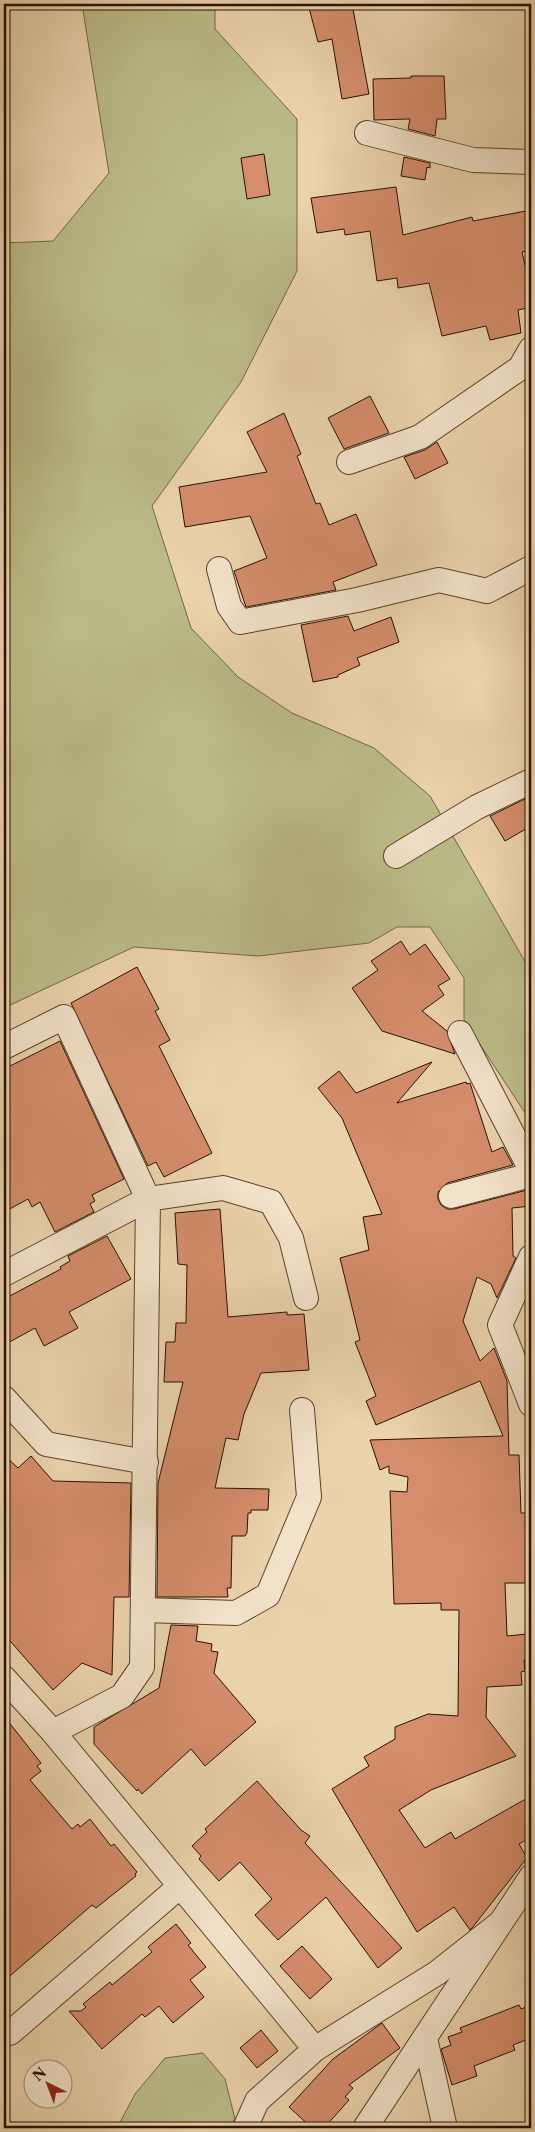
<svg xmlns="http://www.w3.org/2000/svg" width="535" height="2132" font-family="'Libre Caslon Text',serif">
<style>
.green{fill:#bbbb87;stroke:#726644}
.building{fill:#d58d6c;stroke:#281000}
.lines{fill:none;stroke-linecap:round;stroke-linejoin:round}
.street-casing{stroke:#59412b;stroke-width:26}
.street{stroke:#f2e2c9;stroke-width:24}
</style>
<rect width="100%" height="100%" fill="#ebd3ac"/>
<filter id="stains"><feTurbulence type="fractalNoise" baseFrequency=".004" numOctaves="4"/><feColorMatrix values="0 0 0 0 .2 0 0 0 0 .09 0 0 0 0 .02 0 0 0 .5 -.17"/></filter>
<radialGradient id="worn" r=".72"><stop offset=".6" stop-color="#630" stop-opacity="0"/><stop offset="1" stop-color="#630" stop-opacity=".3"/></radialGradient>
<g class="green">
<path d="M 82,4 L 215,4 L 215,29 L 297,119 L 297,271 L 241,382 L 152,506 L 191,628 L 238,677 L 292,713 L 374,748 L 430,796 L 531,972 L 531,1122 L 464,1020 L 464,978 L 430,927 L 397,927 L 369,943 L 258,956 L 134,947 L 4,1008 L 4,243 L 53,241 L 109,173 Z"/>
<path d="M 203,2053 L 225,2079 L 235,2119 L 230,2128 L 117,2128 L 135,2094 L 165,2058 Z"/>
</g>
<g class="building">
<path d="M 308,4 L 352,4 L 369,94 L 342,99 L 332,39 L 318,42 Z"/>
<path d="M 411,76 L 444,76 L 446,119 L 437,119 L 435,136 L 408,129 L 410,119 L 374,120 L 373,79 L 411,78 Z"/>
<path d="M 264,154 L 270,195 L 247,199 L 241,158 Z"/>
<path d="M 404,157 L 430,163 L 430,168 L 427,167 L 425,180 L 401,176 Z"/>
<path d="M 396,187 L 403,235 L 472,217 L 473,221 L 531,210 L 531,250 L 522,252 L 531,292 L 531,307 L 518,310 L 521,333 L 490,340 L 486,326 L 442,336 L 429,283 L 398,288 L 397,278 L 377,281 L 370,231 L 345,235 L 344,229 L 317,233 L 311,198 Z"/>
<path d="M 370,396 L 389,433 L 344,449 L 328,418 Z"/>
<path d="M 284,413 L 301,454 L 297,456 L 316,504 L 320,503 L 329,525 L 356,514 L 377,565 L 333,582 L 336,590 L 246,607 L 234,571 L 267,558 L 250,516 L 185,527 L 179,487 L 267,472 L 247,432 Z"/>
<path d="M 437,442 L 448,463 L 415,479 L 404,457 L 425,450 Z"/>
<path d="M 348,616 L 354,631 L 391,617 L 399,642 L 357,658 L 360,665 L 338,675 L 338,677 L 313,682 L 301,625 Z"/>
<path d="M 527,798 L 531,806 L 531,826 L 505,841 L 490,816 Z"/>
<path d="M 401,941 L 410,955 L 425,944 L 450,979 L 438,986 L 444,995 L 422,1011 L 447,1031 L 455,1054 L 382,1031 L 352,988 L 378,970 L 371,961 Z"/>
<path d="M 137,967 L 159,1009 L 155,1011 L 170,1040 L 159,1046 L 212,1153 L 164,1177 L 156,1162 L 148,1166 L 71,1003 Z"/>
<path d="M 60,1041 L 124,1179 L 92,1195 L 95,1201 L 90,1204 L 94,1212 L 55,1232 L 40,1202 L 32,1207 L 28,1199 L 4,1212 L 4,1069 Z"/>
<path d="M 432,1062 L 397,1103 L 466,1082 L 467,1084 L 470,1083 L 492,1152 L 503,1147 L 513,1165 L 447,1183 L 438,1192 L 438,1199 L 441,1205 L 447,1209 L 454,1209 L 527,1190 L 531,1199 L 531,1206 L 512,1208 L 513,1256 L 516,1258 L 497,1298 L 491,1284 L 477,1277 L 463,1321 L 480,1361 L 494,1348 L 507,1381 L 509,1455 L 519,1455 L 521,1513 L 526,1513 L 528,1577 L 525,1577 L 526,1583 L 505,1583 L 507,1636 L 527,1634 L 529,1659 L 524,1660 L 525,1671 L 521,1672 L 522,1685 L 487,1687 L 486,1717 L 516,1756 L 431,1790 L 399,1810 L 425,1848 L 451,1832 L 455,1839 L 531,1796 L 531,1837 L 519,1844 L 527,1858 L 472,1928 L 470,1930 L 454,1907 L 417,1932 L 332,1789 L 369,1766 L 364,1757 L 395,1739 L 395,1727 L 428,1714 L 458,1716 L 459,1610 L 441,1610 L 441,1603 L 394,1604 L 390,1491 L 407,1492 L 408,1477 L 389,1473 L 389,1466 L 380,1470 L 370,1440 L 503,1436 L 480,1381 L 376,1425 L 366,1401 L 376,1396 L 355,1342 L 360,1340 L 340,1258 L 369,1250 L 363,1217 L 382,1214 L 342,1118 L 318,1088 L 339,1071 L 356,1093 Z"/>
<path d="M 220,1209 L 228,1317 L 287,1312 L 287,1315 L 304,1314 L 309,1370 L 261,1373 L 244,1414 L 238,1440 L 226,1438 L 215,1488 L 269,1489 L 268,1510 L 251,1510 L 251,1513 L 248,1513 L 247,1533 L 245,1536 L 232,1536 L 231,1588 L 227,1588 L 228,1597 L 157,1597 L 158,1483 L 183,1382 L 164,1382 L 166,1342 L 175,1342 L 176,1323 L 186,1323 L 187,1265 L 178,1264 L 175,1213 Z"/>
<path d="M 107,1236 L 131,1279 L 69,1312 L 78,1328 L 44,1346 L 35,1328 L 4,1345 L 4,1299 L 61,1269 L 60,1267 L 70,1261 L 68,1256 Z"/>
<path d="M 4,1455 L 18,1468 L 31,1456 L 53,1481 L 131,1483 L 129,1597 L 114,1597 L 112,1675 L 82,1663 L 53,1690 L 4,1634 Z"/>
<path d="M 171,1625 L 198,1626 L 196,1641 L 212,1644 L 211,1651 L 218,1652 L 214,1673 L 256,1722 L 205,1766 L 191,1749 L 142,1794 L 138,1789 L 137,1791 L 94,1744 L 94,1727 L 159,1688 Z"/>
<path d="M 4,1716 L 41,1763 L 37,1766 L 41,1771 L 30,1780 L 72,1829 L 78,1824 L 80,1827 L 90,1819 L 111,1846 L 114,1844 L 137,1872 L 135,1874 L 136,1876 L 96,1908 L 92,1905 L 4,1981 Z"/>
<path d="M 257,1781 L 301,1830 L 310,1836 L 305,1843 L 402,1948 L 378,1968 L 326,1897 L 278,1940 L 255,1915 L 272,1899 L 240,1862 L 219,1881 L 199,1859 L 201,1856 L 192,1846 L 207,1832 L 205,1829 Z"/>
<path d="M 176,1924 L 191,1943 L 188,1945 L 206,1967 L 190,1980 L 204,1997 L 173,2023 L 159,2006 L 145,2017 L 142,2014 L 102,2049 L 69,2011 L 81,2011 L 86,2007 L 83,2004 L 110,1982 L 112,1985 L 152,1952 L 148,1947 Z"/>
<path d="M 302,1946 L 332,1979 L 310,1999 L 280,1966 Z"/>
<path d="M 519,2005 L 521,2009 L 531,2005 L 531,2038 L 513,2045 L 515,2050 L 474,2066 L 477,2076 L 452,2085 L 441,2049 L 451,2045 L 448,2037 L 462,2032 L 460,2028 Z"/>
<path d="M 382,2023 L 400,2048 L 349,2085 L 353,2088 L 345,2097 L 349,2100 L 324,2128 L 312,2128 L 289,2107 L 333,2059 Z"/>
<path d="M 261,2030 L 278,2051 L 257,2068 L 240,2048 Z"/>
</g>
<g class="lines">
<defs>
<g id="street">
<path d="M 367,133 L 473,160 L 531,162"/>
<path d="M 349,462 L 420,437 L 520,368 L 531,349"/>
<path d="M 219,569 L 229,606 L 240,622 L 357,600 L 439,580 L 487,591 L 531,568"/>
<path d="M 396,856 L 477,807 L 531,781"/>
<path d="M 460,1033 L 531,1170"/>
<path d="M 4,1047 L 64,1017 L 148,1199 L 142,1667 L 122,1696 L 53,1732"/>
<path d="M 451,1196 L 531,1175"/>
<path d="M 531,1257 L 500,1325 L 531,1404"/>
<path d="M 4,1274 L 148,1199 L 223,1188 L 271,1202 L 291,1238 L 306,1298"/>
<path d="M 4,1398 L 46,1444 L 146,1462"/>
<path d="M 144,1610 L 236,1613 L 268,1595 L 309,1497 L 302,1410"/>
<path d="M 4,1678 L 53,1732 L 315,2049"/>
<path d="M 10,2033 L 179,1887"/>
<path d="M 425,2038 L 445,2128"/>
<path d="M 245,2128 L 257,2101 L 315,2049 L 437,1973 L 499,1924"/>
<path d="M 365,2128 L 531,1877"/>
</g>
</defs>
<use href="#street" class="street-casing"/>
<use href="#street" class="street"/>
</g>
<rect width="535" height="2132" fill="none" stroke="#ebd3ac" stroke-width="20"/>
<rect x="5" y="5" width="525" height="2122" fill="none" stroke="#281000" stroke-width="2.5"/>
<rect x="10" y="10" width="515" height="2112" fill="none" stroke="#281000"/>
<g transform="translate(48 2084) rotate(318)"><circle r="24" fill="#f2e2c9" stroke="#a18e79"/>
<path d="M0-4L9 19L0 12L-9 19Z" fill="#8f2418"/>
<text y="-8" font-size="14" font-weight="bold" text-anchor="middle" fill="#281000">N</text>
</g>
<rect width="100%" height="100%" filter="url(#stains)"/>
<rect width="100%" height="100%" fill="url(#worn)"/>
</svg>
